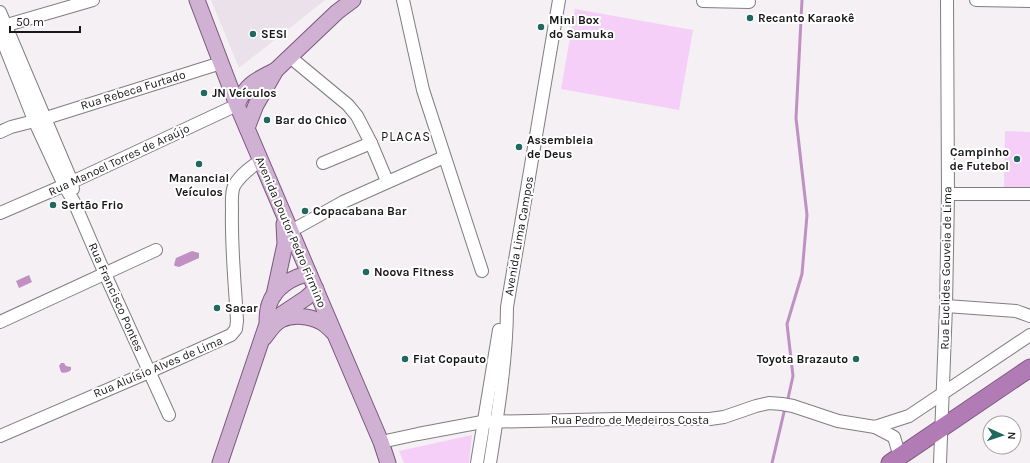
<svg xmlns="http://www.w3.org/2000/svg" width="1030" height="463" font-family="Karla,sans-serif">
<style>
.built{fill:#eae1ea}
.green{fill:#f6cff8}
.water{fill:#c090c3}
.lines{fill:none;stroke-linecap:round;stroke-linejoin:round}
.stream{stroke:#c090c3;stroke-width:3}
.minor-casing{stroke:#817e81;stroke-width:14}
.major-casing{stroke:#7c587e;stroke-width:17}
.highway-casing{stroke:#7c587e;stroke-width:19}
.minor{stroke:#fff;stroke-width:12}
.major{stroke:#d0b0d3;stroke-width:15}
.highway{stroke:#b17bb5;stroke-width:17}
.poi-dot{fill:#21695f;stroke:#fff;stroke-width:1.5}
.labels{text-anchor:middle;stroke-width:4;stroke-linejoin:round;paint-order:stroke}
.poi-label{font-size:12px;font-weight:bold;fill:#191819;stroke:#fff;text-anchor:start}
.street-label{font-size:12px;fill:#191819;stroke:#fff}
.neighbourhood-label{font-size:13px;letter-spacing:1px;fill:#191819;stroke:#fff}
</style>
<rect width="100%" height="100%" fill="#f4f0f4"/>
<path class="built" d="M 211,0 L 325,0 L 239,68 Z"/>
<g class="green">
<path d="M 575,9 L 693,30 L 679,110 L 561,89 Z"/>
<path d="M 1005,131 L 1030,132 L 1030,187 L 1004,187 Z"/>
<path d="M 472,435 L 469,463 L 404,463 L 399,451 Z"/>
</g>
<g class="water">
<path d="M 192,251 L 199,253 L 199,258 L 179,267 L 175,266 L 174,265 L 176,258 Z"/>
<path d="M 29,275 L 32,282 L 19,288 L 16,281 Z"/>
<path d="M 61,363 L 64,363 L 66,366 L 71,367 L 71,370 C 69,372 64,374 61,372 L 59,366 Z"/>
</g>
<g class="lines">
<g class="stream">
<path d="M 787,403 L 793,376 L 787,324 L 802,274 L 807,215 L 796,118 L 802,0"/>
<path d="M 772,463 L 785,408"/>
</g>
<defs>
<g id="minor">
<path d="M 403,0 L 423,90 L 482,271"/>
<path d="M 703,0 L 703,1 L 749,2"/>
<path d="M 976,0 L 1030,1"/>
<path d="M 0,12 L 72,182 L 73,189"/>
<path d="M 0,27 L 93,0"/>
<path d="M 0,34 L 34,120 L 64,185 L 74,202 L 105,274 L 169,415"/>
<path d="M 290,57 L 348,105 L 357,116 L 371,143 L 387,181"/>
<path d="M 0,132 L 11,127 L 46,118 L 221,63"/>
<path d="M 323,163 L 371,143"/>
<path d="M 948,194 L 1030,194"/>
<path d="M 0,213 L 72,182 L 237,105"/>
<path d="M 291,231 L 343,202 L 444,157"/>
<path d="M 946,306 L 1016,311 L 1030,316"/>
<path d="M 0,322 L 156,250"/>
<path d="M 875,427 L 894,437 L 900,457"/>
<path d="M 0,436 L 149,372 L 231,335 L 236,329 L 237,321 C 235,284 231,247 232,210 C 232,202 231,193 234,186 C 240,175 251,167 261,160"/>
<path d="M 381,442 L 418,434 L 482,422 L 616,419 L 710,419 L 724,417 L 756,406 L 769,403 L 782,404 L 793,406 L 838,421 L 875,427 L 909,416 L 1030,335"/>
<path d="M 477,463 L 499,330"/>
<path d="M 490,463 C 498,413 507,357 507,307 L 559,0"/>
<path d="M 940,463 L 946,306 L 948,194 L 947,0"/>
</g>
<g id="major">
<path d="M 197,0 L 237,105 L 381,442 L 388,463"/>
<path d="M 237,105 C 246,84 256,80 276,70"/>
<path d="M 247,128 L 256,105 L 276,70 L 337,12 L 353,0"/>
<path d="M 274,295 L 285,244 L 284,224"/>
<path d="M 276,318 L 306,298 L 316,289"/>
<path d="M 264,338 C 269,332 274,323 281,320 C 293,314 310,316 321,322 C 325,324 329,328 333,332"/>
<path d="M 220,463 L 267,324 C 267,318 267,311 269,305 C 274,288 293,276 309,274"/>
</g>
<path id="highway" d="M 890,463 L 1030,368"/>
</defs>
<use href="#minor" class="minor-casing"/>
<use href="#major" class="major-casing"/>
<use href="#highway" class="highway-casing"/>
<use href="#minor" class="minor"/>
<use href="#major" class="major"/>
<use href="#highway" class="highway"/>
</g>
<g class="poi-dot">
<circle cx="750" cy="18" r="4"/>
<circle cx="541" cy="27" r="4"/>
<circle cx="253" cy="34" r="4"/>
<circle cx="204" cy="93" r="4"/>
<circle cx="267" cy="120" r="4"/>
<circle cx="519" cy="147" r="4"/>
<circle cx="1017" cy="159" r="4"/>
<circle cx="199" cy="164" r="4"/>
<circle cx="53" cy="205" r="4"/>
<circle cx="305" cy="211" r="4"/>
<circle cx="366" cy="272" r="4"/>
<circle cx="217" cy="308" r="4"/>
<circle cx="405" cy="359" r="4"/>
<circle cx="856" cy="359" r="4"/>
</g>
<g class="labels">
<g class="poi-label">
<text x="758" y="22">Recanto Karaokê</text>
<text x="549" y="24">Mini Box<tspan x="549" dy="14">do Samuka</tspan></text>
<text x="261" y="38">SESI</text>
<text x="212" y="97">JN Veículos</text>
<text x="275" y="124">Bar do Chico</text>
<text x="527" y="144">Assembleia<tspan x="527" dy="14">de Deus</tspan></text>
<text x="1009" y="156" text-anchor="end">Campinho<tspan x="1009" dy="14">de Futebol</tspan></text>
<text x="199" y="182" text-anchor="middle">Manancial<tspan x="199" dy="14">Veículos</tspan></text>
<text x="61" y="209">Sertão Frio</text>
<text x="313" y="215">Copacabana Bar</text>
<text x="374" y="276">Noova Fitness</text>
<text x="225" y="312">Sacar</text>
<text x="413" y="363">Fiat Copauto</text>
<text x="848" y="363" text-anchor="end">Toyota Brazauto</text>
</g>
<g class="street-label">
<text transform="translate(133 90) rotate(-17)" y="4">Rua Rebeca Furtado</text>
<text transform="translate(119 160) rotate(-25)" y="4">Rua Manoel Torres de Araújo</text>
<text transform="translate(291 232) rotate(67)" y="4">Avenida Doutor Pedro Firmino</text>
<text transform="translate(519 236) rotate(-80)" y="4">Avenida Lima Campos</text>
<text transform="translate(946 268) rotate(-89)" y="4">Rua Euclides Gouveia de Lima</text>
<text transform="translate(116 297) rotate(66)" y="4">Rua Francisco Pontes</text>
<text transform="translate(158 367) rotate(-23)" y="4">Rua Aluísio Alves de Lima</text>
<text x="630" y="424">Rua Pedro de Medeiros Costa</text>
</g>
<g class="neighbourhood-label">
<text x="406" y="141">PLACAS</text>
</g>
</g>
<g transform="translate(1002 435) rotate(93)"><circle r="19" fill="#ffffff" stroke="#a3a3a3"/>
<path d="M0-3L7 15L0 10L-7 15Z" fill="#21695f"/>
<text y="-6" font-size="11" font-weight="bold" text-anchor="middle" fill="#191819">N</text>
</g>
<path d="M10 26v6h70v-6" fill="none" stroke="#191819" stroke-width="2"/>
<text x="16" y="26" font-size="12" fill="#191819" stroke="#ffffff" stroke-width="3" paint-order="stroke">50 m</text>
</svg>
